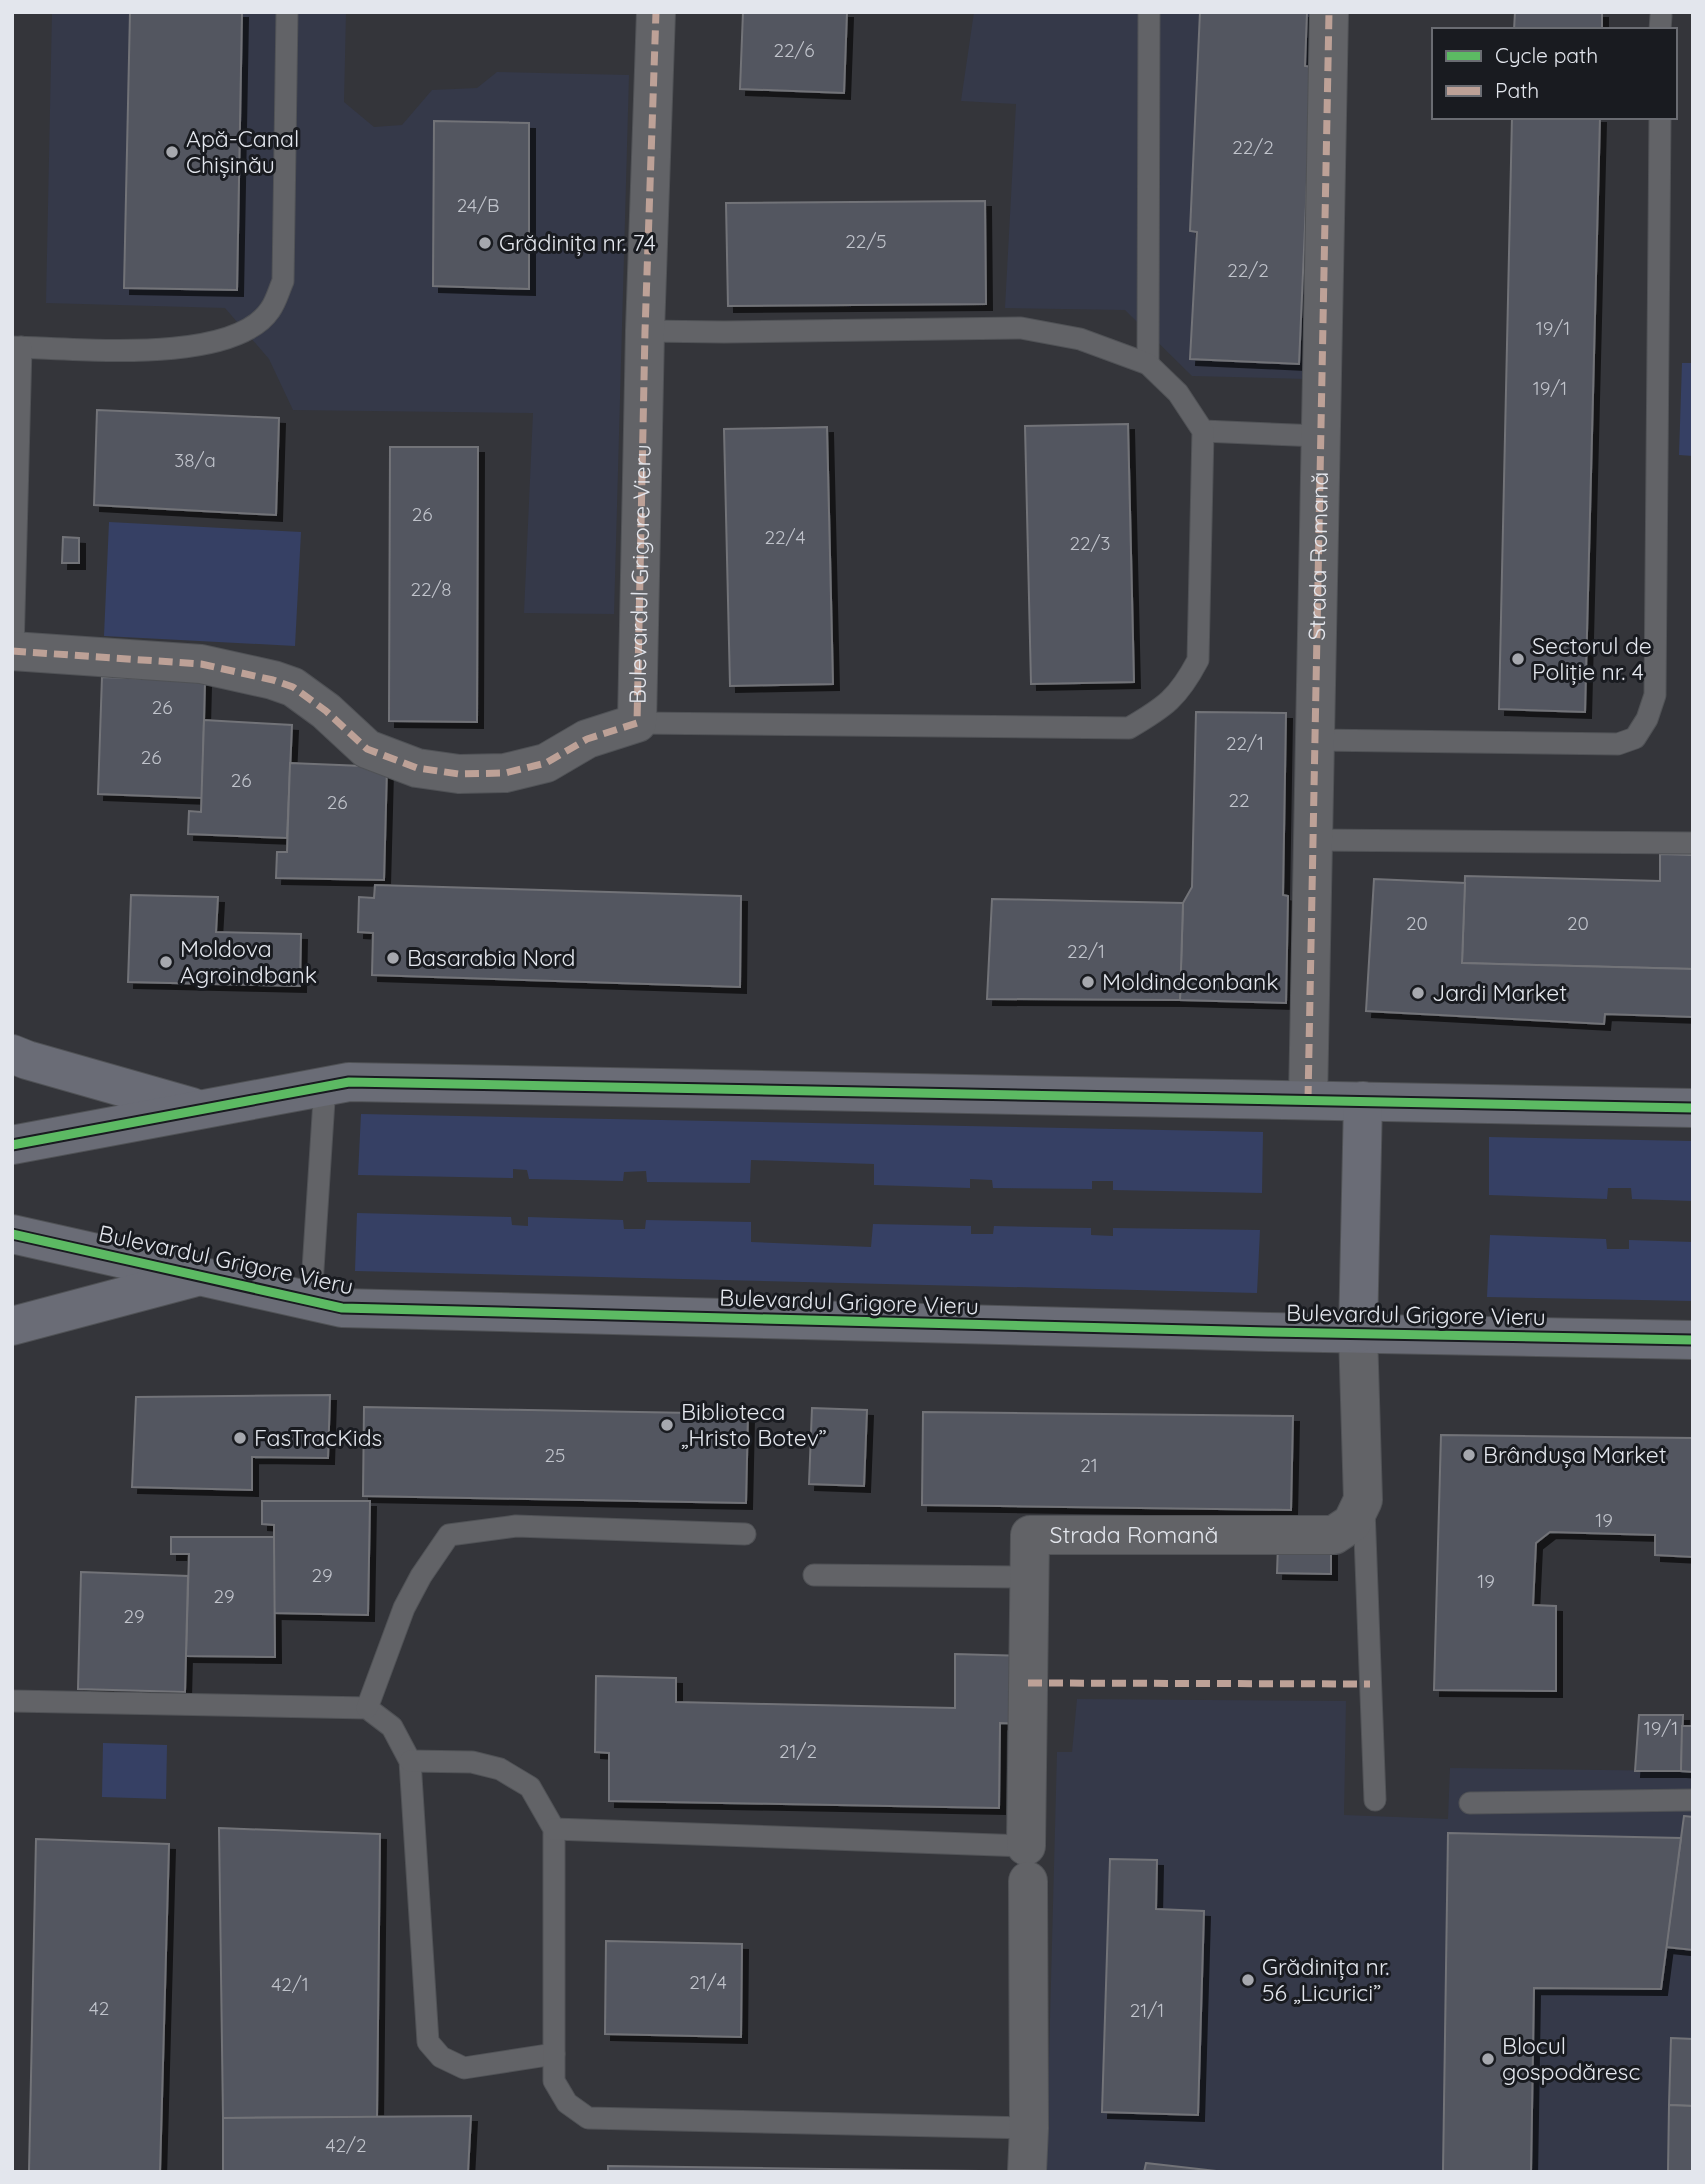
<svg xmlns="http://www.w3.org/2000/svg" width="1705" height="2184" font-family="Quicksand,sans-serif">
<style>
.built{fill:#353949}
.green{fill:#364064}
.building{fill:#535660;stroke:#727378;stroke-width:2;filter:url(#shadow)}
.lines{fill:none;stroke-linecap:round;stroke-linejoin:round}
.service-casing{stroke:#505256;stroke-width:23}
.minor-casing{stroke:#505256;stroke-width:40}
.primary-casing{stroke:#505256;stroke-width:40}
.service{stroke:#626367;stroke-width:21}
.minor{stroke:#626367;stroke-width:38}
.primary{stroke:#6a6c76;stroke-width:38}
.quiet{stroke:#bda197;stroke-width:7;stroke-dasharray:14 7;stroke-linecap:butt}
.cycleway-casing{stroke:#191b20;stroke-width:13}
.cycleway{stroke:#5cba63;stroke-width:9}
.poi-dot{fill:#a6a8ae;stroke:#191b20;stroke-width:2.5}
.labels{text-anchor:middle;stroke-width:6;stroke-linejoin:round;paint-order:stroke}
.number-label{font-size:19px;fill:#bfc2ca}
.poi-label{font-size:23px;fill:#e3e6ed;stroke:#191b20;text-anchor:start}
.street-label{font-size:23px;fill:#e3e6ed;stroke:#191b20}
</style>
<defs>
<filter id="shadow"><feDropShadow dx="6" dy="6" stdDeviation="0" flood-color="#0009"/></filter>
</defs>
<rect width="100%" height="100%" fill="#34353a"/>
<g class="built">
<path d="M 52,12 L 346,12 L 344,102 L 374,127 L 402,125 L 432,90 L 477,88 L 497,72 L 629,75 L 614,614 L 524,613 L 533,413 L 293,410 L 269,359 L 225,308 L 46,303 Z"/>
<path d="M 974,12 L 1316,12 L 1306,379 L 1192,376 L 1125,310 L 1005,308 L 1016,104 L 961,101 Z"/>
<path d="M 1077,1699 L 1346,1701 L 1344,1815 L 1448,1819 L 1450,1768 L 1681,1771 L 1682,1726 L 1693,1726 L 1693,2172 L 1046,2172 L 1057,1752 L 1072,1752 Z"/>
</g>
<g class="green">
<path d="M 1682,363 L 1693,363 L 1693,456 L 1679,455 Z"/>
<path d="M 109,522 L 301,532 L 295,646 L 104,636 Z"/>
<path d="M 361,1114 L 1263,1132 L 1262,1193 L 1113,1190 L 1113,1181 L 1092,1181 L 1092,1189 L 993,1188 L 992,1180 L 970,1179 L 970,1188 L 874,1185 L 874,1164 L 751,1160 L 750,1183 L 647,1182 L 646,1171 L 624,1172 L 623,1181 L 529,1179 L 527,1170 L 513,1169 L 513,1178 L 358,1175 Z"/>
<path d="M 1489,1137 L 1693,1141 L 1693,1201 L 1632,1199 L 1631,1188 L 1608,1188 L 1607,1199 L 1489,1195 Z"/>
<path d="M 357,1213 L 511,1217 L 512,1225 L 528,1226 L 528,1217 L 623,1220 L 624,1229 L 645,1229 L 646,1220 L 751,1222 L 751,1242 L 871,1247 L 873,1224 L 971,1226 L 971,1234 L 993,1234 L 994,1226 L 1091,1228 L 1091,1235 L 1113,1236 L 1113,1228 L 1260,1230 L 1257,1293 L 355,1271 Z"/>
<path d="M 1490,1235 L 1606,1239 L 1607,1249 L 1629,1249 L 1629,1240 L 1693,1242 L 1693,1301 L 1487,1297 Z"/>
<path d="M 103,1743 L 167,1745 L 166,1799 L 102,1797 Z"/>
</g>
<g class="building">
<path d="M 130,12 L 242,12 L 237,290 L 124,288 Z"/>
<path d="M 743,12 L 847,12 L 844,93 L 740,89 Z"/>
<path d="M 1200,12 L 1307,12 L 1305,66 L 1312,67 L 1299,364 L 1190,359 L 1197,232 L 1190,231 Z"/>
<path d="M 1515,12 L 1602,12 L 1602,30 L 1514,30 Z"/>
<path d="M 1512,117 L 1600,117 L 1585,712 L 1499,709 Z"/>
<path d="M 434,121 L 529,123 L 529,289 L 433,286 Z"/>
<path d="M 985,201 L 986,304 L 728,306 L 726,203 Z"/>
<path d="M 97,410 L 279,418 L 276,515 L 94,505 Z"/>
<path d="M 1128,424 L 1134,682 L 1031,684 L 1025,426 Z"/>
<path d="M 827,427 L 833,684 L 730,686 L 724,429 Z"/>
<path d="M 390,447 L 478,447 L 477,722 L 389,721 Z"/>
<path d="M 63,537 L 79,538 L 79,563 L 62,563 Z"/>
<path d="M 102,677 L 205,681 L 202,798 L 98,794 Z"/>
<path d="M 1196,712 L 1286,713 L 1283,895 L 1288,896 L 1286,1003 L 1180,1000 L 1183,903 L 1192,887 Z"/>
<path d="M 204,720 L 292,725 L 287,838 L 188,834 L 189,811 L 201,812 Z"/>
<path d="M 290,763 L 387,767 L 384,880 L 276,878 L 277,852 L 287,852 Z"/>
<path d="M 1660,854 L 1693,855 L 1693,969 L 1462,963 L 1465,876 L 1660,881 Z"/>
<path d="M 1374,879 L 1465,883 L 1462,963 L 1693,969 L 1693,1017 L 1605,1014 L 1604,1024 L 1366,1011 Z"/>
<path d="M 375,885 L 741,896 L 740,987 L 372,975 L 373,933 L 358,932 L 359,897 L 374,898 Z"/>
<path d="M 131,895 L 218,897 L 216,932 L 301,934 L 300,986 L 128,982 Z"/>
<path d="M 992,899 L 1183,903 L 1180,1000 L 987,999 Z"/>
<path d="M 330,1395 L 328,1458 L 252,1457 L 252,1490 L 132,1487 L 136,1397 Z"/>
<path d="M 364,1407 L 748,1414 L 746,1503 L 363,1496 Z"/>
<path d="M 812,1408 L 867,1410 L 864,1486 L 809,1484 Z"/>
<path d="M 923,1412 L 1293,1416 L 1291,1510 L 922,1505 Z"/>
<path d="M 1441,1435 L 1693,1438 L 1693,1557 L 1655,1555 L 1655,1535 L 1550,1532 L 1536,1543 L 1533,1605 L 1556,1606 L 1556,1691 L 1434,1690 Z"/>
<path d="M 262,1501 L 370,1501 L 368,1615 L 274,1613 L 274,1525 L 262,1524 Z"/>
<path d="M 171,1537 L 274,1537 L 275,1657 L 186,1656 L 189,1554 L 171,1554 Z"/>
<path d="M 1278,1545 L 1331,1548 L 1331,1574 L 1277,1573 Z"/>
<path d="M 81,1572 L 188,1576 L 185,1692 L 78,1689 Z"/>
<path d="M 955,1654 L 1029,1656 L 1028,1724 L 1000,1723 L 999,1808 L 609,1801 L 609,1753 L 595,1752 L 596,1676 L 676,1678 L 676,1702 L 955,1708 Z"/>
<path d="M 1639,1715 L 1683,1715 L 1681,1771 L 1635,1771 Z"/>
<path d="M 1682,1726 L 1693,1726 L 1693,1772 L 1681,1771 Z"/>
<path d="M 1684,1816 L 1693,1817 L 1693,1950 L 1666,1947 Z"/>
<path d="M 219,1828 L 380,1834 L 377,2117 L 223,2118 Z"/>
<path d="M 1448,1833 L 1681,1838 L 1661,1989 L 1534,1988 L 1531,2172 L 1443,2172 Z"/>
<path d="M 36,1839 L 169,1844 L 160,2172 L 29,2172 Z"/>
<path d="M 1110,1859 L 1157,1860 L 1156,1909 L 1204,1911 L 1198,2115 L 1102,2112 Z"/>
<path d="M 606,1941 L 742,1944 L 741,2037 L 605,2034 Z"/>
<path d="M 1671,2038 L 1693,2039 L 1693,2106 L 1669,2105 Z"/>
<path d="M 1669,2105 L 1693,2106 L 1693,2172 L 1668,2172 Z"/>
<path d="M 471,2116 L 468,2172 L 223,2172 L 223,2118 Z"/>
<path d="M 1146,2163 L 1225,2172 L 1144,2172 Z"/>
<path d="M 608,2166 L 978,2171 L 978,2172 L 608,2172 Z"/>
</g>
<g class="lines">
<defs>
<g id="service">
<path d="M 1660,30 L 1661,16"/>
<path d="M 12,347 C 73,348 232,366 270,310 C 276,302 279,290 283,281 L 287,12"/>
<path d="M 1148,364 L 1149,12"/>
<path d="M 1203,431 L 1319,436"/>
<path d="M 13,651 L 21,347"/>
<path d="M 637,723 L 1129,728 C 1165,707 1178,698 1198,660 L 1203,431 L 1178,393 L 1148,364 L 1080,339 L 1021,328 L 724,332 L 645,331"/>
<path d="M 1316,740 L 1618,744 L 1635,738 L 1647,719 L 1655,695 L 1660,117"/>
<path d="M 1314,840 L 1693,843"/>
<path d="M 311,1300 L 325,1085"/>
<path d="M 1364,1509 L 1375,1800"/>
<path d="M 814,1575 L 1031,1577"/>
<path d="M 12,1701 L 367,1708 L 392,1727 L 410,1761 L 428,2042 L 441,2057 L 464,2068 L 554,2054"/>
<path d="M 367,1708 L 404,1608 L 421,1576 L 449,1535 L 516,1526 L 745,1534"/>
<path d="M 410,1761 L 472,1762 L 500,1769 L 530,1787 L 554,1829 L 554,2081 L 567,2103 L 588,2118 L 1029,2128"/>
<path d="M 1470,1803 L 1693,1800"/>
<path d="M 554,1829 L 1026,1846"/>
</g>
<g id="minor">
<path d="M 12,651 L 201,664 L 273,680 L 293,687 L 326,711 L 367,749 L 417,768 L 459,774 L 505,773 L 546,763 L 587,739 L 637,723 L 645,331 L 656,12"/>
<path id="s1" d="M 1308,1100 L 1329,12"/>
<path id="s2" d="M 1026,1846 L 1030,1535 L 1334,1535 L 1352,1523 L 1363,1500 L 1358,1333"/>
<path d="M 1027,2172 L 1029,2128 L 1028,1881"/>
</g>
<g id="primary">
<path d="M 12,1054 L 27,1060 L 192,1107"/>
<path d="M 12,1145 L 349,1082 L 1693,1108"/>
<path d="M 12,1234 L 342,1308 L 1269,1332 L 1693,1340"/>
<path d="M 12,1326 L 193,1278"/>
<path d="M 1358,1333 L 1363,1101"/>
</g>
</defs>
<use href="#service" class="service-casing"/>
<use href="#minor" class="minor-casing"/>
<use href="#primary" class="primary-casing"/>
<use href="#service" class="service"/>
<use href="#minor" class="minor"/>
<use href="#primary" class="primary"/>
<g class="quiet">
<path id="s3" d="M 12,651 L 201,664 L 273,680 L 293,687 L 326,711 L 367,749 L 417,768 L 459,774 L 505,773 L 546,763 L 587,739 L 637,723 L 645,331 L 656,12"/>
<path d="M 1308,1100 L 1329,12"/>
<path d="M 1028,1683 L 1370,1684"/>
</g>
<defs>
<g id="cycleway">
<path d="M 12,1145 L 349,1082 L 1693,1108"/>
<path d="M 12,1234 L 342,1308 L 1269,1332 L 1693,1340"/>
</g>
</defs>
<use href="#cycleway" class="cycleway-casing"/>
<use href="#cycleway" class="cycleway"/>
</g>
<g class="poi-dot">
<circle cx="172" cy="152" r="7"/>
<circle cx="485" cy="243" r="7"/>
<circle cx="1518" cy="659" r="7"/>
<circle cx="393" cy="958" r="7"/>
<circle cx="166" cy="962" r="7"/>
<circle cx="1088" cy="982" r="7"/>
<circle cx="1418" cy="993" r="7"/>
<circle cx="667" cy="1425" r="7"/>
<circle cx="240" cy="1438" r="7"/>
<circle cx="1469" cy="1455" r="7"/>
<circle cx="1248" cy="1980" r="7"/>
<circle cx="1488" cy="2059" r="7"/>
</g>
<g class="labels">
<g class="number-label">
<text x="794" y="57">22/6</text>
<text x="1253" y="154">22/2</text>
<text x="478" y="212">24/B</text>
<text x="866" y="248">22/5</text>
<text x="1248" y="277">22/2</text>
<text x="1553" y="335">19/1</text>
<text x="1550" y="395">19/1</text>
<text x="195" y="467">38/a</text>
<text x="422" y="521">26</text>
<text x="785" y="544">22/4</text>
<text x="1090" y="550">22/3</text>
<text x="431" y="596">22/8</text>
<text x="162" y="714">26</text>
<text x="1245" y="750">22/1</text>
<text x="151" y="764">26</text>
<text x="241" y="787">26</text>
<text x="1239" y="807">22</text>
<text x="337" y="809">26</text>
<text x="1417" y="930">20</text>
<text x="1578" y="930">20</text>
<text x="1086" y="958">22/1</text>
<text x="555" y="1462">25</text>
<text x="1089" y="1472">21</text>
<text x="1604" y="1527">19</text>
<text x="322" y="1582">29</text>
<text x="1486" y="1588">19</text>
<text x="224" y="1603">29</text>
<text x="134" y="1623">29</text>
<text x="1661" y="1735">19/1</text>
<text x="798" y="1758">21/2</text>
<text x="708" y="1989">21/4</text>
<text x="290" y="1991">42/1</text>
<text x="99" y="2015">42</text>
<text x="1147" y="2017">21/1</text>
<text x="346" y="2152">42/2</text>
</g>
<g class="poi-label">
<text x="186" y="147">Apă-Canal<tspan x="186" dy="26">Chișinău</tspan></text>
<text x="499" y="251">Grădinița nr. 74</text>
<text x="1532" y="654">Sectorul de<tspan x="1532" dy="26">Poliție nr. 4</tspan></text>
<text x="180" y="957">Moldova<tspan x="180" dy="26">Agroindbank</tspan></text>
<text x="407" y="966">Basarabia Nord</text>
<text x="1102" y="990">Moldindconbank</text>
<text x="1432" y="1001">Jardi Market</text>
<text x="681" y="1420">Biblioteca<tspan x="681" dy="26">„Hristo Botev”</tspan></text>
<text x="254" y="1446">FasTracKids</text>
<text x="1483" y="1463">Brândușa Market</text>
<text x="1262" y="1975">Grădinița nr.<tspan x="1262" dy="26">56 „Licurici”</tspan></text>
<text x="1502" y="2054">Blocul<tspan x="1502" dy="26">gospodăresc</tspan></text>
</g>
<g class="street-label">
<text dy="8" stroke="none"><textPath href="#s1" startOffset="544">Strada Romană</textPath></text>
<text dy="8" stroke="none"><textPath href="#s3" startOffset="814">Bulevardul Grigore Vieru</textPath></text>
<text transform="translate(226 1260) rotate(12)" y="8">Bulevardul Grigore Vieru</text>
<text transform="translate(849 1302) rotate(2)" y="8">Bulevardul Grigore Vieru</text>
<text transform="translate(1416 1315) rotate(1)" y="8">Bulevardul Grigore Vieru</text>
<text dy="8" stroke="none"><textPath href="#s2" startOffset="415">Strada Romană</textPath></text>
</g>
</g>
<rect width="1705" height="2184" fill="none" stroke="#e3e6ed" stroke-width="28"/>
<rect x="1432" y="28" width="245" height="91" fill="#191b20" stroke="#6a6c72" stroke-width="2"/>
<rect x="1446" y="51" width="35" height="10" fill="#5cba63" stroke="#6a6c72" stroke-width="2"/>
<text x="1495" y="63" font-size="21" fill="#e3e6ed">Cycle path</text>
<rect x="1446" y="86" width="35" height="10" fill="#bda197" stroke="#6a6c72" stroke-width="2"/>
<text x="1495" y="98" font-size="21" fill="#e3e6ed">Path</text>
</svg>
